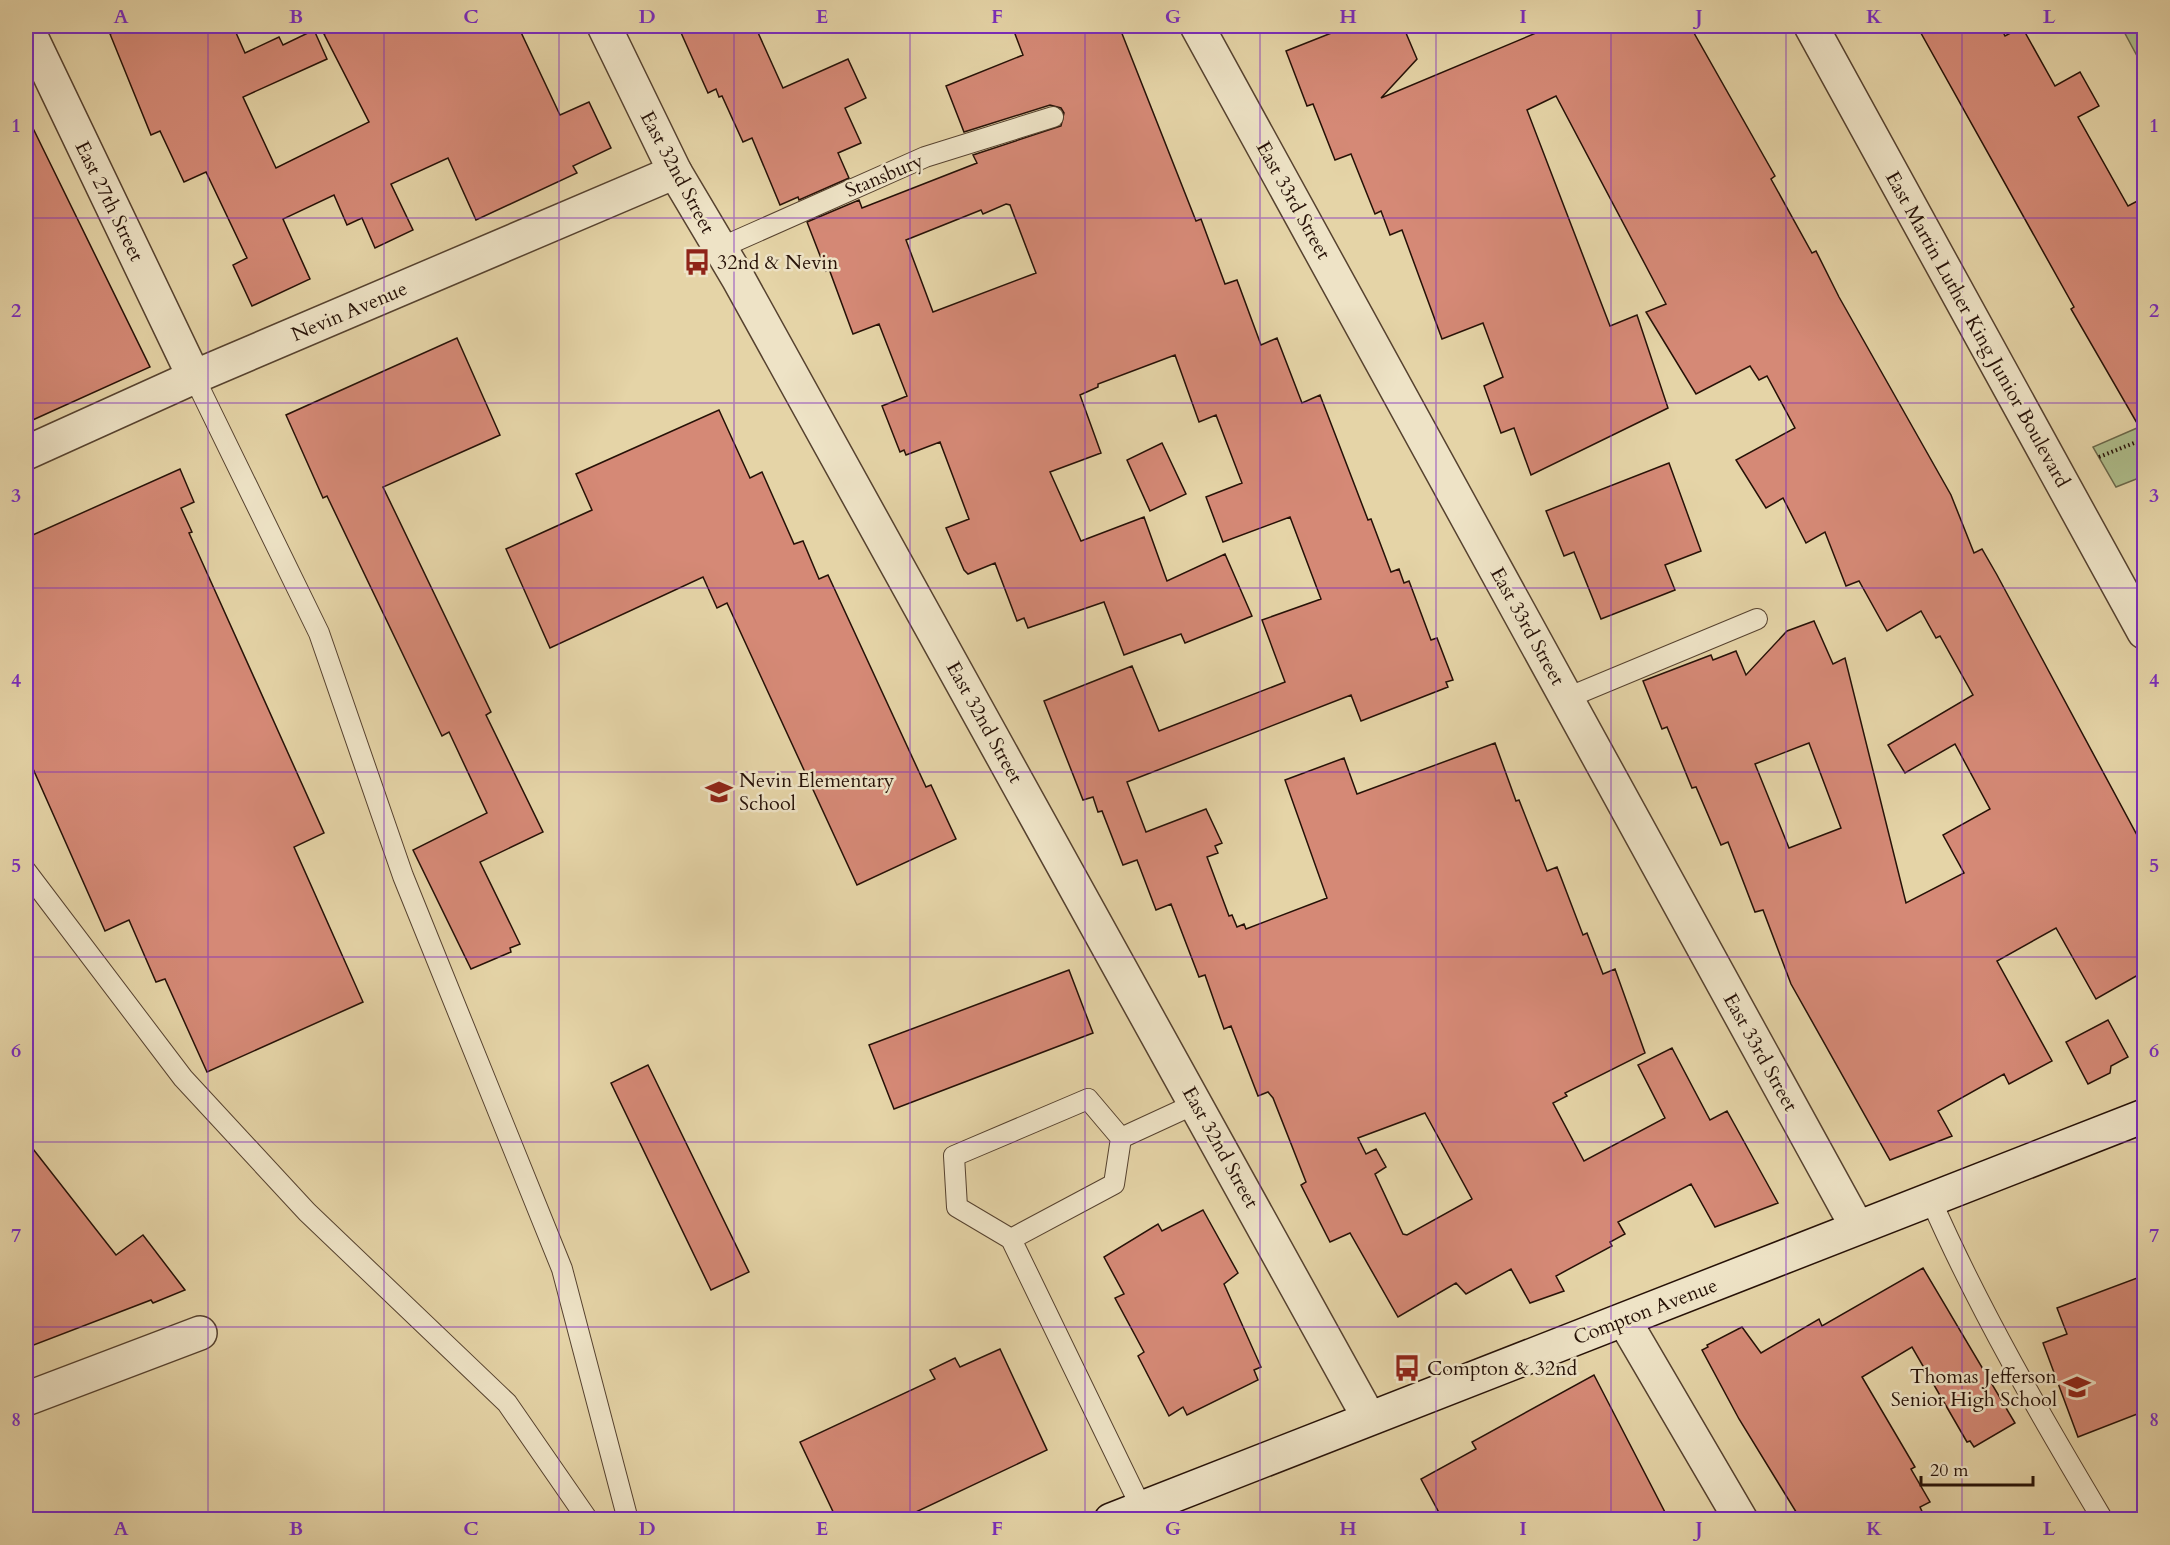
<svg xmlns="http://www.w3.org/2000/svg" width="2170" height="1545" font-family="Cardo,serif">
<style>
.green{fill:#aebe8c;stroke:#6a684a;stroke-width:1.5}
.building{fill:#d58976;stroke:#261107;stroke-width:1.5;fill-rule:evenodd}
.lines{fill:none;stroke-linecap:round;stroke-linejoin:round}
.lane-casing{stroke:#56422f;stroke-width:22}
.street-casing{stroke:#56422f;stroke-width:36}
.secondary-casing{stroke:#261107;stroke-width:36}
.path{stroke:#261107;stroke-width:4;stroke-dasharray:1.5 3;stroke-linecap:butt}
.lane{stroke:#eee3c6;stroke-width:20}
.street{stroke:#eee3c6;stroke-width:33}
.secondary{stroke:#eee3c6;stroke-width:33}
.grid{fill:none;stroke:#7b2cbf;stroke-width:1.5;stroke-opacity:0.55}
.labels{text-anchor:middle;stroke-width:5;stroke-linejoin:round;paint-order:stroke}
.street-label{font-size:20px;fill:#261107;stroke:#eee3c6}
.poi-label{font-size:20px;fill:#261107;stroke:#eee3c6;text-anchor:start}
.neatline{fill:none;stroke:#7b2cbf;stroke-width:2}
.grid-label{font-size:20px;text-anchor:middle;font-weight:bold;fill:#7b2cbf}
</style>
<rect width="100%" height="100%" fill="#e5d4a7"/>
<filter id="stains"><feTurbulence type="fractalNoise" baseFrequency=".00333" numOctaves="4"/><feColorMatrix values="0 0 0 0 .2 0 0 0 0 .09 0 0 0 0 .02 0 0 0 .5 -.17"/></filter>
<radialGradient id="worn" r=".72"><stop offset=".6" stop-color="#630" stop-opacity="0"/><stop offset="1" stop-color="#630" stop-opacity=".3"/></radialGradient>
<g class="green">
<path d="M 2121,26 L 2144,26 L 2144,69 Z"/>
<path d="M 2144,425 L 2144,476 L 2116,487 L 2093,447 Z"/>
</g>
<g class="building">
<path d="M 129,26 L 233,26 L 245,53 L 279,37 L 283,45 L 314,30 L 327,59 L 243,97 L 276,168 L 369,122 L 324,34 L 342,26 L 518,26 L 560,115 L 589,102 L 611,148 L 573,166 L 577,173 L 476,220 L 448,158 L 391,184 L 413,230 L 375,248 L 362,218 L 347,225 L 334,195 L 283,219 L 310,279 L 252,306 L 233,265 L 247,258 L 206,172 L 184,182 L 160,131 L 151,135 L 110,34 Z"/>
<path d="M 678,26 L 755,26 L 783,88 L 848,59 L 866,98 L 845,108 L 861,143 L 838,153 L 849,178 L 799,200 L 798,197 L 780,205 L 752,138 L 743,142 L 722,96 L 719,97 L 716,89 L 708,93 Z"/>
<path d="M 1012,26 L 1119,26 L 1196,221 L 1201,219 L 1225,284 L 1237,280 L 1261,345 L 1277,338 L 1302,403 L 1320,395 L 1368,520 L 1371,519 L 1391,572 L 1399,569 L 1404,583 L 1409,581 L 1431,640 L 1437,638 L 1453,680 L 1446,682 L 1448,687 L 1361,721 L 1351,695 L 1127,782 L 1146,832 L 1206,809 L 1222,843 L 1215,846 L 1218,853 L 1207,857 L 1229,916 L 1232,915 L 1237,927 L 1244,924 L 1246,929 L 1327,898 L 1285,780 L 1344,758 L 1357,794 L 1495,743 L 1516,801 L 1519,800 L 1547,871 L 1557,867 L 1583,935 L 1587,933 L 1603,974 L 1615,969 L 1645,1053 L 1565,1093 L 1567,1096 L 1553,1103 L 1584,1161 L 1665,1118 L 1638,1065 L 1672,1048 L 1710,1120 L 1727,1111 L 1778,1203 L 1715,1227 L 1691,1184 L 1618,1222 L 1625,1234 L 1610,1242 L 1612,1246 L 1556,1276 L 1564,1291 L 1530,1303 L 1511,1269 L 1466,1294 L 1456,1283 L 1398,1317 L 1350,1233 L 1330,1242 L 1301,1185 L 1306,1182 L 1273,1098 L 1268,1092 L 1258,1096 L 1231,1026 L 1224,1029 L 1205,975 L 1199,977 L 1171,904 L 1156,910 L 1137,860 L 1123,865 L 1102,811 L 1098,812 L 1093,797 L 1083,800 L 1044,701 L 1132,666 L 1159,731 L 1285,682 L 1262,620 L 1321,599 L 1290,517 L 1223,542 L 1206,497 L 1242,483 L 1216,415 L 1199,422 L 1175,355 L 1098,384 L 1098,387 L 1080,395 L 1101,453 L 1050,472 L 1081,541 L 1144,517 L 1167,581 L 1225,554 L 1252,616 L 1185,643 L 1181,634 L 1124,655 L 1104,602 L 1028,628 L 1024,618 L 1017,621 L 995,563 L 968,574 L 964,570 L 946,528 L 969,519 L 940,442 L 906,455 L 904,450 L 900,452 L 882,406 L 907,396 L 879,324 L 853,334 L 829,269 L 826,271 L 807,222 L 859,200 L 862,208 L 977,163 L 973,155 L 1061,126 L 1064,113 L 1061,108 L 1050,105 L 964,132 L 946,86 L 1023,55 ZM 1006,204 L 1010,205 L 1036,273 L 933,312 L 906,240 L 981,210 L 983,214 ZM 1425,1113 L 1472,1199 L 1407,1235 L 1403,1234 L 1375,1174 L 1386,1167 L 1376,1149 L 1366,1154 L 1358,1138 Z"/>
<path d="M 1349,26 L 1403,26 L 1417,59 L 1381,98 L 1536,33 L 1531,26 L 1690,26 L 1775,176 L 1771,179 L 1812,253 L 1816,251 L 1839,297 L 1951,495 L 1974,553 L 1982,549 L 1997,575 L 2145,850 L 2145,971 L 2096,999 L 2056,928 L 1997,961 L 2052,1061 L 2009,1084 L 2004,1074 L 1938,1111 L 1952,1136 L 1890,1160 L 1791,984 L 1763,910 L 1755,912 L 1728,842 L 1721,845 L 1696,787 L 1692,788 L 1667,727 L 1662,729 L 1643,681 L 1711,655 L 1713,660 L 1736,651 L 1746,675 L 1787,631 L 1814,621 L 1833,664 L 1845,658 L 1906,903 L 1964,873 L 1943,835 L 1990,809 L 1955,744 L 1905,773 L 1888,745 L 1973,695 L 1940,636 L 1936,638 L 1921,611 L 1887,631 L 1859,581 L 1846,586 L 1825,532 L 1806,543 L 1783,498 L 1766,508 L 1736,460 L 1795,428 L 1767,376 L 1759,380 L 1750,366 L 1696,394 L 1646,312 L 1666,304 L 1556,96 L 1527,110 L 1610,326 L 1637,315 L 1668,408 L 1531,475 L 1514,428 L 1501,433 L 1484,386 L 1503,377 L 1483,323 L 1442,339 L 1402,230 L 1390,235 L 1381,211 L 1375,214 L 1351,154 L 1335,160 L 1313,104 L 1307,106 L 1286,51 ZM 1809,743 L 1841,828 L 1789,848 L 1755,764 Z"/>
<path d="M 1917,26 L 2000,26 L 2005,36 L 2022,27 L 2055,86 L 2080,72 L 2099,106 L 2078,117 L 2128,206 L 2145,197 L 2145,437 L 2071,309 L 2074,307 Z"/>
<path d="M 26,114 L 150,367 L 26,423 Z"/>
<path d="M 457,338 L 500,435 L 383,487 L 491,712 L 486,715 L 543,832 L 480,862 L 520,944 L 510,948 L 511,952 L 471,969 L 413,850 L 487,813 L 449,732 L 442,736 L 327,496 L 323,498 L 286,415 Z"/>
<path d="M 719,410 L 750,478 L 762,472 L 794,544 L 803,541 L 819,579 L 828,575 L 926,787 L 931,785 L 956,839 L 857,885 L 727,603 L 717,608 L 703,577 L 550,648 L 506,549 L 592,510 L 576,474 Z"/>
<path d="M 1162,443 L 1186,494 L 1150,511 L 1127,460 Z"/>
<path d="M 1669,463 L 1701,551 L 1665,565 L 1675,590 L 1601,619 L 1574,552 L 1564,556 L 1546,511 Z"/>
<path d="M 180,469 L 194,502 L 181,508 L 192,532 L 189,533 L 324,833 L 294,847 L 363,1002 L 207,1072 L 165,979 L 156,982 L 129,920 L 105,931 L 26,753 L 26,538 Z"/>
<path d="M 1069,970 L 1093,1033 L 894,1109 L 869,1045 Z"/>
<path d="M 2108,1020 L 2128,1057 L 2111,1066 L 2110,1073 L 2088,1084 L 2066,1042 Z"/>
<path d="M 648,1065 L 749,1272 L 711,1290 L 611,1083 Z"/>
<path d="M 26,1140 L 116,1255 L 143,1235 L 185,1290 L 153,1303 L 151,1300 L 26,1348 Z"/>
<path d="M 1203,1210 L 1238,1273 L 1224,1284 L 1261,1367 L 1254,1370 L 1258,1380 L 1187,1415 L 1183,1407 L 1169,1416 L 1138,1356 L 1144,1352 L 1115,1298 L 1124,1294 L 1104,1257 L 1158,1224 L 1162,1231 Z"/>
<path d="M 1923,1268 L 2015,1423 L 1974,1447 L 1970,1441 L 1967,1442 L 1912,1347 L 1862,1377 L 1915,1467 L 1911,1469 L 1930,1502 L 1920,1507 L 1926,1520 L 1801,1520 L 1739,1419 L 1702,1350 L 1708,1347 L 1707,1345 L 1742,1327 L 1761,1353 L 1819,1319 L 1822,1326 Z"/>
<path d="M 2145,1275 L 2145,1411 L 2078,1437 L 2043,1343 L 2067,1334 L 2057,1308 Z"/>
<path d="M 1000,1349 L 1047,1450 L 899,1520 L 837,1520 L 800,1442 L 935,1379 L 930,1370 L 955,1358 L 960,1367 Z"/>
<path d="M 1594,1375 L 1669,1520 L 1443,1520 L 1421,1479 L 1476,1449 L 1472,1442 Z"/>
</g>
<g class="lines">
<defs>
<g id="lane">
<path d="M 720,248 L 925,157 L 1053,117"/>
<path d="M 194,377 L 319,633 L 403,876 L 562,1269 L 628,1520"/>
<path d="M 1567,698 L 1757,619"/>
<path d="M 26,871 L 183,1078 L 307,1212 L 507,1403 L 588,1520"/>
<path d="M 1121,1138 L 1197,1103"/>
<path d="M 1931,1200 C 1979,1310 2041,1416 2103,1520"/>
<path d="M 1011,1239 L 1114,1184 L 1121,1138 L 1088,1099 L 954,1156 L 957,1207 L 1011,1239 L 1141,1507"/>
</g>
<g id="street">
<path d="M 26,26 L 194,377"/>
<path d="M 604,26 L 675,172 L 738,278 L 1369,1418"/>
<path d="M 1197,26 L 1857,1227"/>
<path d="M 1811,26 L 2144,632"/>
<path d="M 26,453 L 194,377 L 675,172"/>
<path d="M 1624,1320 L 1741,1520"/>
<path d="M 26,1399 L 200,1333"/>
</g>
<path id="secondary" d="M 1111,1520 L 2144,1116"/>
</defs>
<use href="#lane" class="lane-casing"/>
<use href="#street" class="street-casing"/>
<use href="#secondary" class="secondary-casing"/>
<path class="path" d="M 2099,457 L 2144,439"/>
<use href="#lane" class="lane"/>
<use href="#street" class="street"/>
<use href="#secondary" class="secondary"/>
</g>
<path class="grid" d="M 208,26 L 208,1520M 384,26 L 384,1520M 559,26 L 559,1520M 734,26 L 734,1520M 910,26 L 910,1520M 1085,26 L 1085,1520M 1260,26 L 1260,1520M 1436,26 L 1436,1520M 1611,26 L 1611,1520M 1786,26 L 1786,1520M 1962,26 L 1962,1520M 26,218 L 2144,218M 26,403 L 2144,403M 26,588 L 2144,588M 26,772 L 2144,772M 26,957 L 2144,957M 26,1142 L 2144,1142M 26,1327 L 2144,1327"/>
<defs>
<symbol id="bus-bare" viewBox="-9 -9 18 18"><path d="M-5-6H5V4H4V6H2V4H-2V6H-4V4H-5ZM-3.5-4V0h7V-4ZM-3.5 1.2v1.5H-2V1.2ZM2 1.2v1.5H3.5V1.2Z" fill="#8f2418" stroke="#eee3c6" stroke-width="2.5" paint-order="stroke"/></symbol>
<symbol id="school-bare" viewBox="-9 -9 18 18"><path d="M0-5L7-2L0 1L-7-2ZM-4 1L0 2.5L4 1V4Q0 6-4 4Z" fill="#8f2418" stroke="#eee3c6" stroke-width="2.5" paint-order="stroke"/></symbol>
</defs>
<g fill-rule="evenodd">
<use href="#bus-bare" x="678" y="243" width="38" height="38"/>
<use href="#school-bare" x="700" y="773" width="38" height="38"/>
<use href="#bus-bare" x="1388" y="1349" width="38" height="38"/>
<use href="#school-bare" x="2058" y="1368" width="38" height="38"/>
</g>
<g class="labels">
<g class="street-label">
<text transform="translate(678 172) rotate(62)" y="7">East 32nd Street</text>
<text transform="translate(884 175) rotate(-23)" y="7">Stansbury</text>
<text transform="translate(1294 200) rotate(61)" y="7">East 33rd Street</text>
<text transform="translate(110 201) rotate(64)" y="7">East 27th Street</text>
<text transform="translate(349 311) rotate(-23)" y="7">Nevin Avenue</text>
<text transform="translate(1978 329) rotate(61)" y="7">East Martin Luther King Junior Boulevard</text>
<text transform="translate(1528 626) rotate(61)" y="7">East 33rd Street</text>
<text transform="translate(985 722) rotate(61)" y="7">East 32nd Street</text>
<text transform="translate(1761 1052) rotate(61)" y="7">East 33rd Street</text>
<text transform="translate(1221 1147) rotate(61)" y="7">East 32nd Street</text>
<text transform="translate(1645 1311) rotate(-21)" y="7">Compton Avenue</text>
</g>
<g class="poi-label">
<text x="717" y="269">32nd &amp; Nevin</text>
<text x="739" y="787">Nevin Elementary<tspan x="739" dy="23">School</tspan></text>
<text x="1427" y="1375">Compton &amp; 32nd</text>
<text x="2057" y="1383" text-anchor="end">Thomas Jefferson<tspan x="2057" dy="23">Senior High School</tspan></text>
</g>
</g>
<rect width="2170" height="1545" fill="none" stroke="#e5d4a7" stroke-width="66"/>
<path d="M1921 1476v9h112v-9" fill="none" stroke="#261107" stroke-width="3"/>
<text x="1930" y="1476" font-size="18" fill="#261107" stroke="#eee3c6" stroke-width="4.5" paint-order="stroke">20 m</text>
<rect x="33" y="33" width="2104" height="1479" class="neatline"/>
<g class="grid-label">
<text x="121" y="23">A</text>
<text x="296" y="23">B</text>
<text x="471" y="23">C</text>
<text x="647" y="23">D</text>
<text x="822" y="23">E</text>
<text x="997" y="23">F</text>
<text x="1173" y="23">G</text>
<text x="1348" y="23">H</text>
<text x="1523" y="23">I</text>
<text x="1699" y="23">J</text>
<text x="1874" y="23">K</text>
<text x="2049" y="23">L</text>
<text x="16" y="132">1</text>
<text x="2154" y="132">1</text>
<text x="16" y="317">2</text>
<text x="2154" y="317">2</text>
<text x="16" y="502">3</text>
<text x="2154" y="502">3</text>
<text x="16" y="687">4</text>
<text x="2154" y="687">4</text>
<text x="16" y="872">5</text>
<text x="2154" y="872">5</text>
<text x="16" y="1057">6</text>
<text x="2154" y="1057">6</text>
<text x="16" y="1242">7</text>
<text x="2154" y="1242">7</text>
<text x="16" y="1426">8</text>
<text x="2154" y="1426">8</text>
<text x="121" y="1535">A</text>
<text x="296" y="1535">B</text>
<text x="471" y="1535">C</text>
<text x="647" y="1535">D</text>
<text x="822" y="1535">E</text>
<text x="997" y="1535">F</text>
<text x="1173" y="1535">G</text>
<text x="1348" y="1535">H</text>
<text x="1523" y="1535">I</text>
<text x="1699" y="1535">J</text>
<text x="1874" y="1535">K</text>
<text x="2049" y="1535">L</text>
</g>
<rect width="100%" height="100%" filter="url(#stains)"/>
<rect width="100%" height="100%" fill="url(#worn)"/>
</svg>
